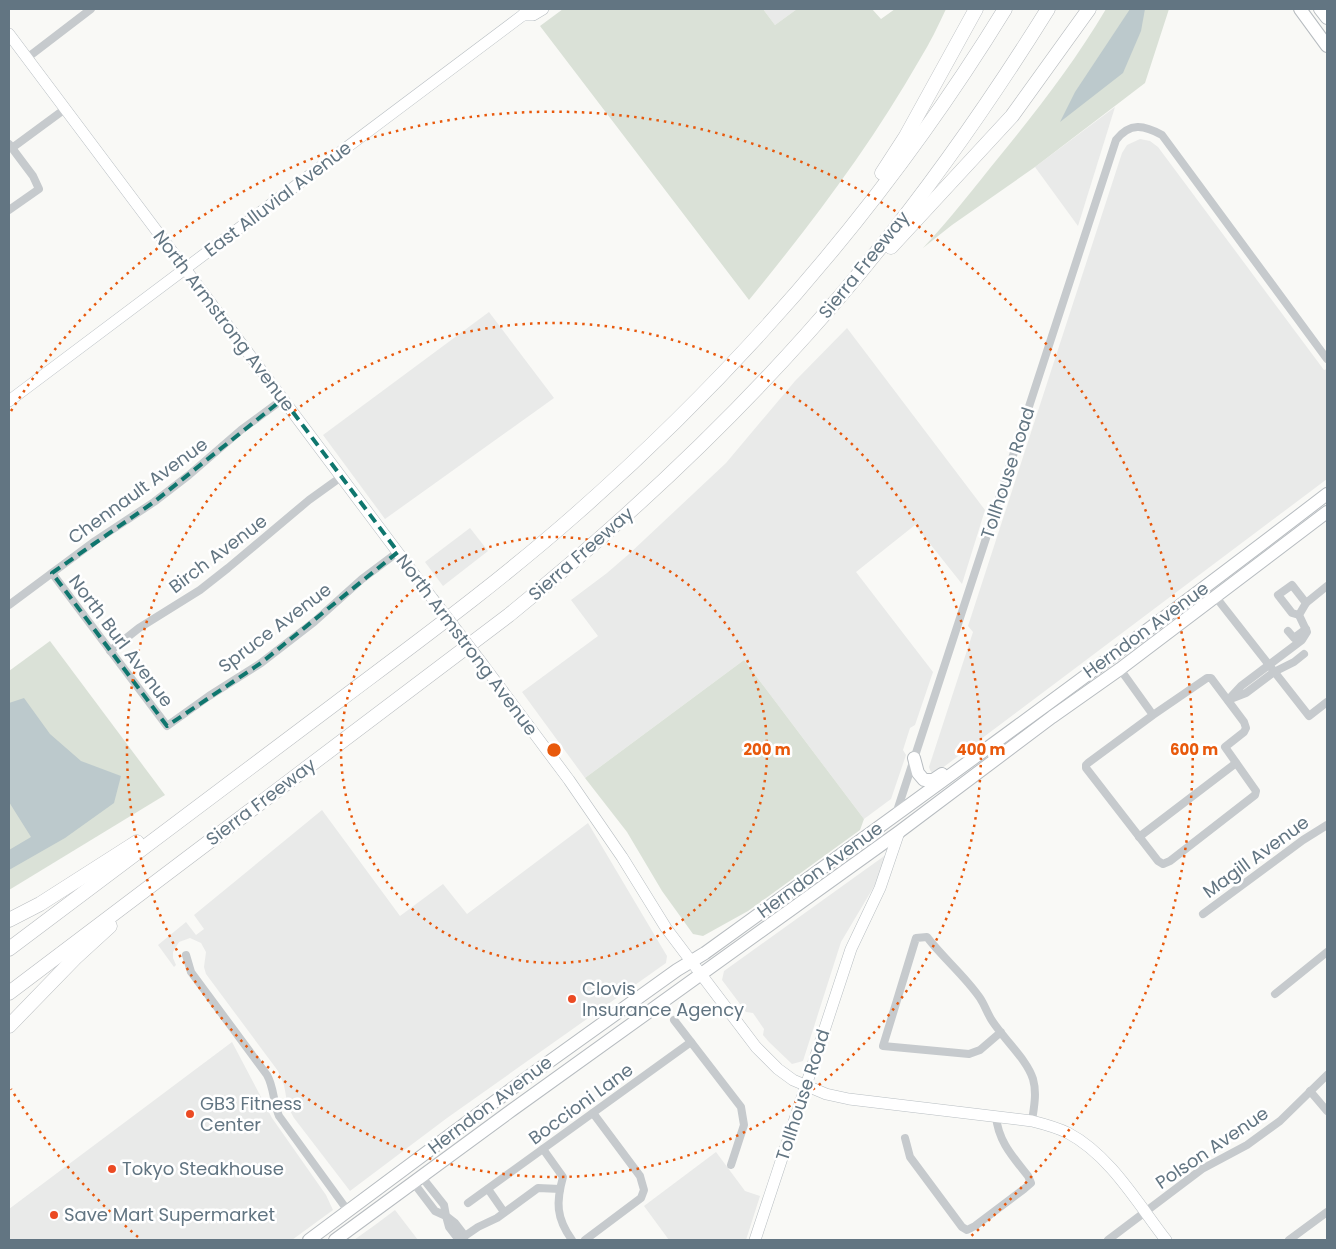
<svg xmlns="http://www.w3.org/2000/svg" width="1336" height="1249" font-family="Poppins,sans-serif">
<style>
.built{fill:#e9eae9}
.green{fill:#dae1d7}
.water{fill:#bcc9cc}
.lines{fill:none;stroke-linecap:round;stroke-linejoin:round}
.secondary-casing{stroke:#b8bec2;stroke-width:12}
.primary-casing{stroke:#b7bcc0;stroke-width:14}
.highway-casing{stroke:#b8bcbf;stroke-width:15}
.street{stroke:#c6cacd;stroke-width:8}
.secondary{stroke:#fff;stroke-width:11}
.primary{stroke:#fff;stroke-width:12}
.highway{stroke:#fff;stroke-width:14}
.secondary-bridge-casing{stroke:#b8bec2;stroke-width:12;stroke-linecap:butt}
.secondary-bridge{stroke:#fff;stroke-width:11}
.marked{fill:none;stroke:#0f766e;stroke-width:4;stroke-dasharray:10 6;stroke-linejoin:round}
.ring{fill:none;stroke:#e8590c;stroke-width:2.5;stroke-dasharray:2.5 5}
.poi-dot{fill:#eb4a23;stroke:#fff;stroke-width:2}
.labels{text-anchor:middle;stroke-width:5;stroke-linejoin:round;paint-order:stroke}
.street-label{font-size:18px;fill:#627582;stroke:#fff}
.poi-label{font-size:18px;fill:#627582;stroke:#fff;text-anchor:start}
.centre{fill:#e8590c;stroke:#fff;stroke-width:2.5}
.ring-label{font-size:15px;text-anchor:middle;font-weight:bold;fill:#e8590c;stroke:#fff;stroke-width:5;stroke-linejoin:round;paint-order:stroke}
</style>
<rect width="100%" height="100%" fill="#f9f9f6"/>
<g class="built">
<path d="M 763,9 L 797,9 L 775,25 Z"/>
<path d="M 1115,107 L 1078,226 L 1035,167 Z"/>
<path d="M 1140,139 L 1150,141 L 1158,147 L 1324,370 L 1327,369 L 1327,479 L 937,772 L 932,773 L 930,770 L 929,767 L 973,632 L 968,626 L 1122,153 L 1127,145 Z"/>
<path d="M 489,312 L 554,398 L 385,519 L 323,435 Z"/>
<path d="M 847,328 L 985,510 L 962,584 L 915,525 L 856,572 L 933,672 L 915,725 L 910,728 L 903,750 L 906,755 L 891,799 L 864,819 L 744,660 L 585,778 L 522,692 L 598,636 L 571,600 L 607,573 L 629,554 L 726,463 L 795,381 Z"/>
<path d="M 470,528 L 488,551 L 443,586 L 425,562 Z"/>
<path d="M 322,810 L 400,916 L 443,884 L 467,914 L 588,823 L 667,956 L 666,963 L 447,1118 L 350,1191 L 294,1118 L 288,1107 L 284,1085 L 278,1071 L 206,974 L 204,967 L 206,952 L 201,943 L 190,938 L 179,942 L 173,952 L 173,958 L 176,965 L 174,967 L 158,945 L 186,922 L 196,935 L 204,929 L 194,915 Z"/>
<path d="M 887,854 L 876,883 L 841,942 L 803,1061 L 792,1064 L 769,1042 L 763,1035 L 764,1029 L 753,1013 L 746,1012 L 722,980 L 724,971 Z"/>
<path d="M 232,1042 L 272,1118 L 326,1195 L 333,1210 L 292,1240 L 9,1240 L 9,1209 Z"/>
<path d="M 716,1152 L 745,1191 L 760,1196 L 746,1240 L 669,1240 L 644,1206 Z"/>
<path d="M 395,1210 L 418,1240 L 354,1240 L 375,1225 Z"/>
</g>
<g class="green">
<path d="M 563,9 L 763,9 L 775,25 L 797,9 L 872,9 L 881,19 L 895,9 L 946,9 C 938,26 930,43 920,59 C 871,145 811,224 749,300 L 540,26 Z"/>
<path d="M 1106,9 L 1169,9 L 1145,83 L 1035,167 L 952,225 L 923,248 C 950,219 974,188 999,157 C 1038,109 1074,63 1106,9 Z"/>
<path d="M 50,641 L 165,795 L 9,890 L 9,671 Z"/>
<path d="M 744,660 L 864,819 L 860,830 L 748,911 L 703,936 L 693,934 L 662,891 L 627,832 L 585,778 Z"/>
</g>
<g class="water">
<path d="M 1130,9 L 1145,9 L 1141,31 L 1123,73 L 1060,122 L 1075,92 Z"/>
<path d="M 24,698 L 50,734 L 81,761 L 121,776 L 114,803 L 65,838 L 9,870 L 9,850 L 31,837 L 9,802 L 9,703 Z"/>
</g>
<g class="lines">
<defs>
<g id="secondary">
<path d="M 523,15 L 533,15 L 543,9"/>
<path d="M 9,34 L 432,598"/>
<path d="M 9,401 L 523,15 L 527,9"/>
<path d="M 484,666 L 569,780 L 622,857 L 666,928 L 756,1047 L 778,1069 L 793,1080 L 826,1094 L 849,1099 L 1032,1121 C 1044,1124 1056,1127 1068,1133 C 1110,1155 1138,1204 1166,1240"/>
<path d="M 755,1240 L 851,949 L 880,888 L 899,832"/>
</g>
<g id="primary">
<path d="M 1300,9 L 1327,46"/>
<path d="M 1320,9 L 1327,18"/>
<path d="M 914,758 L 918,773 L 924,780 L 933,780 L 942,774"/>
<path d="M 309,1240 L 525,1079 L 677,970 L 705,953 C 914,802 1123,651 1327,494"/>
<path d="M 335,1240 L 512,1110 L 899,832 L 1052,717 L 1120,669 L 1327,512"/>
</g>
<g id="highway">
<path d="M 882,173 L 906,136 L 976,9"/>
<path d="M 891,247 L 1012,116 L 1089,9"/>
<path d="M 9,920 L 40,904 L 137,842"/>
<path d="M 9,949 C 118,867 227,785 336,703 C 417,642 499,582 576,514 C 742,368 889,198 1005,9"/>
<path d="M 9,993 L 509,615 C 615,529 716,436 807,334 C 898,233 977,123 1048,9"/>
<path d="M 9,1026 L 75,958 L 110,926"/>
</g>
</defs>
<use href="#secondary" class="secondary-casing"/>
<use href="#primary" class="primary-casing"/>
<use href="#highway" class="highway-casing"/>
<g class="street">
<path d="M 27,58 L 91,9"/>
<path d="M 9,144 L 33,176 L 39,189 L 9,210"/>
<path d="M 12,148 L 65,109"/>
<path d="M 52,573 L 167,726 L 209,696 L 261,663 L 314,622 L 362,579 L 398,552"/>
<path d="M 1215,596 L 1309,716 L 1327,702"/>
<path d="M 9,605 L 95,541 L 154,502 L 189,475 L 241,430 L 283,399"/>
<path d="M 1299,615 L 1292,613 L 1278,595 L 1292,585 L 1306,603"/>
<path d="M 1288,631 L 1294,638 L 1306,629"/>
<path d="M 110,651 L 139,628 L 200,590 L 228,568 L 309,500 L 341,477"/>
<path d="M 1304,654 L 1294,662 L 1274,672 L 1246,693 L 1228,700 L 1241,686 L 1302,640 L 1307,632 L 1299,615 L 1306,603 L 1327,586"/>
<path d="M 1120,669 L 1153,715 L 1088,763 L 1086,765 L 1086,768 L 1158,861 L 1163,864 L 1170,861 L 1255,795 L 1256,791 L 1225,747 L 1244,732 L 1246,728 L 1244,722 L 1211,678 L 1207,678 L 1153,715"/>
<path d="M 896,814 L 1116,140 C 1130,122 1144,125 1162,135 L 1327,359"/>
<path d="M 1139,837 L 1236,763"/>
<path d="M 1203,914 L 1303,840 L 1327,825"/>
<path d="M 186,955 L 191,972 L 267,1075 C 274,1087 273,1102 279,1116 L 348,1211"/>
<path d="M 1275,994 L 1327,952"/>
<path d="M 674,1020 L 741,1107 L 744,1125 L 731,1165"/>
<path d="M 1001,1032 L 980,1050 L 969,1054 L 883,1046 L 916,938 L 927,937 C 943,958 965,976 980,998 C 984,1004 987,1012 991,1019 C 994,1024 998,1029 1002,1034 C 1012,1047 1028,1063 1033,1079 C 1037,1093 1034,1107 1032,1121"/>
<path d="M 1310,1091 L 1327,1111"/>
<path d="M 905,1138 L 910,1157 L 962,1227 L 967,1230 L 975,1226 L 1024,1189 L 1031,1183 L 1028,1176 C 1013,1157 998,1141 996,1116"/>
<path d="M 543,1149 L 563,1177 C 556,1202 556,1218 572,1240"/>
<path d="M 421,1176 L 444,1205 L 446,1216 L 455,1223 L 465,1236"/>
<path d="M 413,1182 L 435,1211 L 446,1216 L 449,1227 L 459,1240 L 478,1227 L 497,1218 L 538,1188 L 560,1189"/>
<path d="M 488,1189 L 504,1212"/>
<path d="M 468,1203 L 691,1042"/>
<path d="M 585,1240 L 641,1198 L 644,1190 L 640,1176 L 593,1113"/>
<path d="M 1108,1240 L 1202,1169 L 1247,1145 L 1280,1121 L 1327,1075"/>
<path d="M 1289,1240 L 1327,1212"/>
</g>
<use href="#secondary" class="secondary"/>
<use href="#primary" class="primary"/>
<use href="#highway" class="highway"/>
<defs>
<path id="secondary-bridge" d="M 432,598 L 484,666"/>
</defs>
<use href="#secondary-bridge" class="secondary-bridge-casing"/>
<use href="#secondary-bridge" class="secondary-bridge"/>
</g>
<path class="marked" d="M 283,399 L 398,552 L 261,663 L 167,726 L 52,573 L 154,502 Z"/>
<g class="ring">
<circle cx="554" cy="750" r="213"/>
<circle cx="554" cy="750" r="427"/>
<path d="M138 1237A640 640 0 0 1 11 1089M11 411A640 640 0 1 1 970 1237"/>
</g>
<g class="poi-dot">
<circle cx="572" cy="999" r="5"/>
<circle cx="190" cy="1114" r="5"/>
<circle cx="112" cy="1169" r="5"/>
<circle cx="54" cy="1215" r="5"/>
</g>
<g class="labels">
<g class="street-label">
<text transform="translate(278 199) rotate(-37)" y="6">East Alluvial Avenue</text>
<text transform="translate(864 265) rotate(-51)" y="6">Sierra Freeway</text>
<text transform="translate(224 321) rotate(53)" y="6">North Armstrong Avenue</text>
<text transform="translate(1008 473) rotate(-72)" y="6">Tollhouse Road</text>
<text transform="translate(138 491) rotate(-36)" y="6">Chennault Avenue</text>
<text transform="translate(218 554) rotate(-37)" y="6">Birch Avenue</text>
<text transform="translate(581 554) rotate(-41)" y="6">Sierra Freeway</text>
<text transform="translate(275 628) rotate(-37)" y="6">Spruce Avenue</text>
<text transform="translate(1146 630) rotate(-36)" y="6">Herndon Avenue</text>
<text transform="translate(121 641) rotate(53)" y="6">North Burl Avenue</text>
<text transform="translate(467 645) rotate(53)" y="6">North Armstrong Avenue</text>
<text transform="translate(261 802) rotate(-37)" y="6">Sierra Freeway</text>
<text transform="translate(1256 857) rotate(-36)" y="6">Magill Avenue</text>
<text transform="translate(820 870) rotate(-36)" y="6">Herndon Avenue</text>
<text transform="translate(803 1095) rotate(-72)" y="6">Tollhouse Road</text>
<text transform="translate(581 1104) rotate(-36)" y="6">Boccioni Lane</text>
<text transform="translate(490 1105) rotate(-37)" y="6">Herndon Avenue</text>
<text transform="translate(1212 1148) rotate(-34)" y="6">Polson Avenue</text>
</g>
<g class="poi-label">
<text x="582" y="995">Clovis<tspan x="582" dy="21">Insurance Agency</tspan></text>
<text x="200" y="1110">GB3 Fitness<tspan x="200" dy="21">Center</tspan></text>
<text x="122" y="1175">Tokyo Steakhouse</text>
<text x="64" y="1221">Save Mart Supermarket</text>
</g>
</g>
<circle cx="554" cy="750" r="8" class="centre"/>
<g class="ring-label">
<text x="767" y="755">200 m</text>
<text x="981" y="755">400 m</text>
<text x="1194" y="755">600 m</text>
</g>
<rect width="1336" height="1249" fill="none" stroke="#627582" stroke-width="20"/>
</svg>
